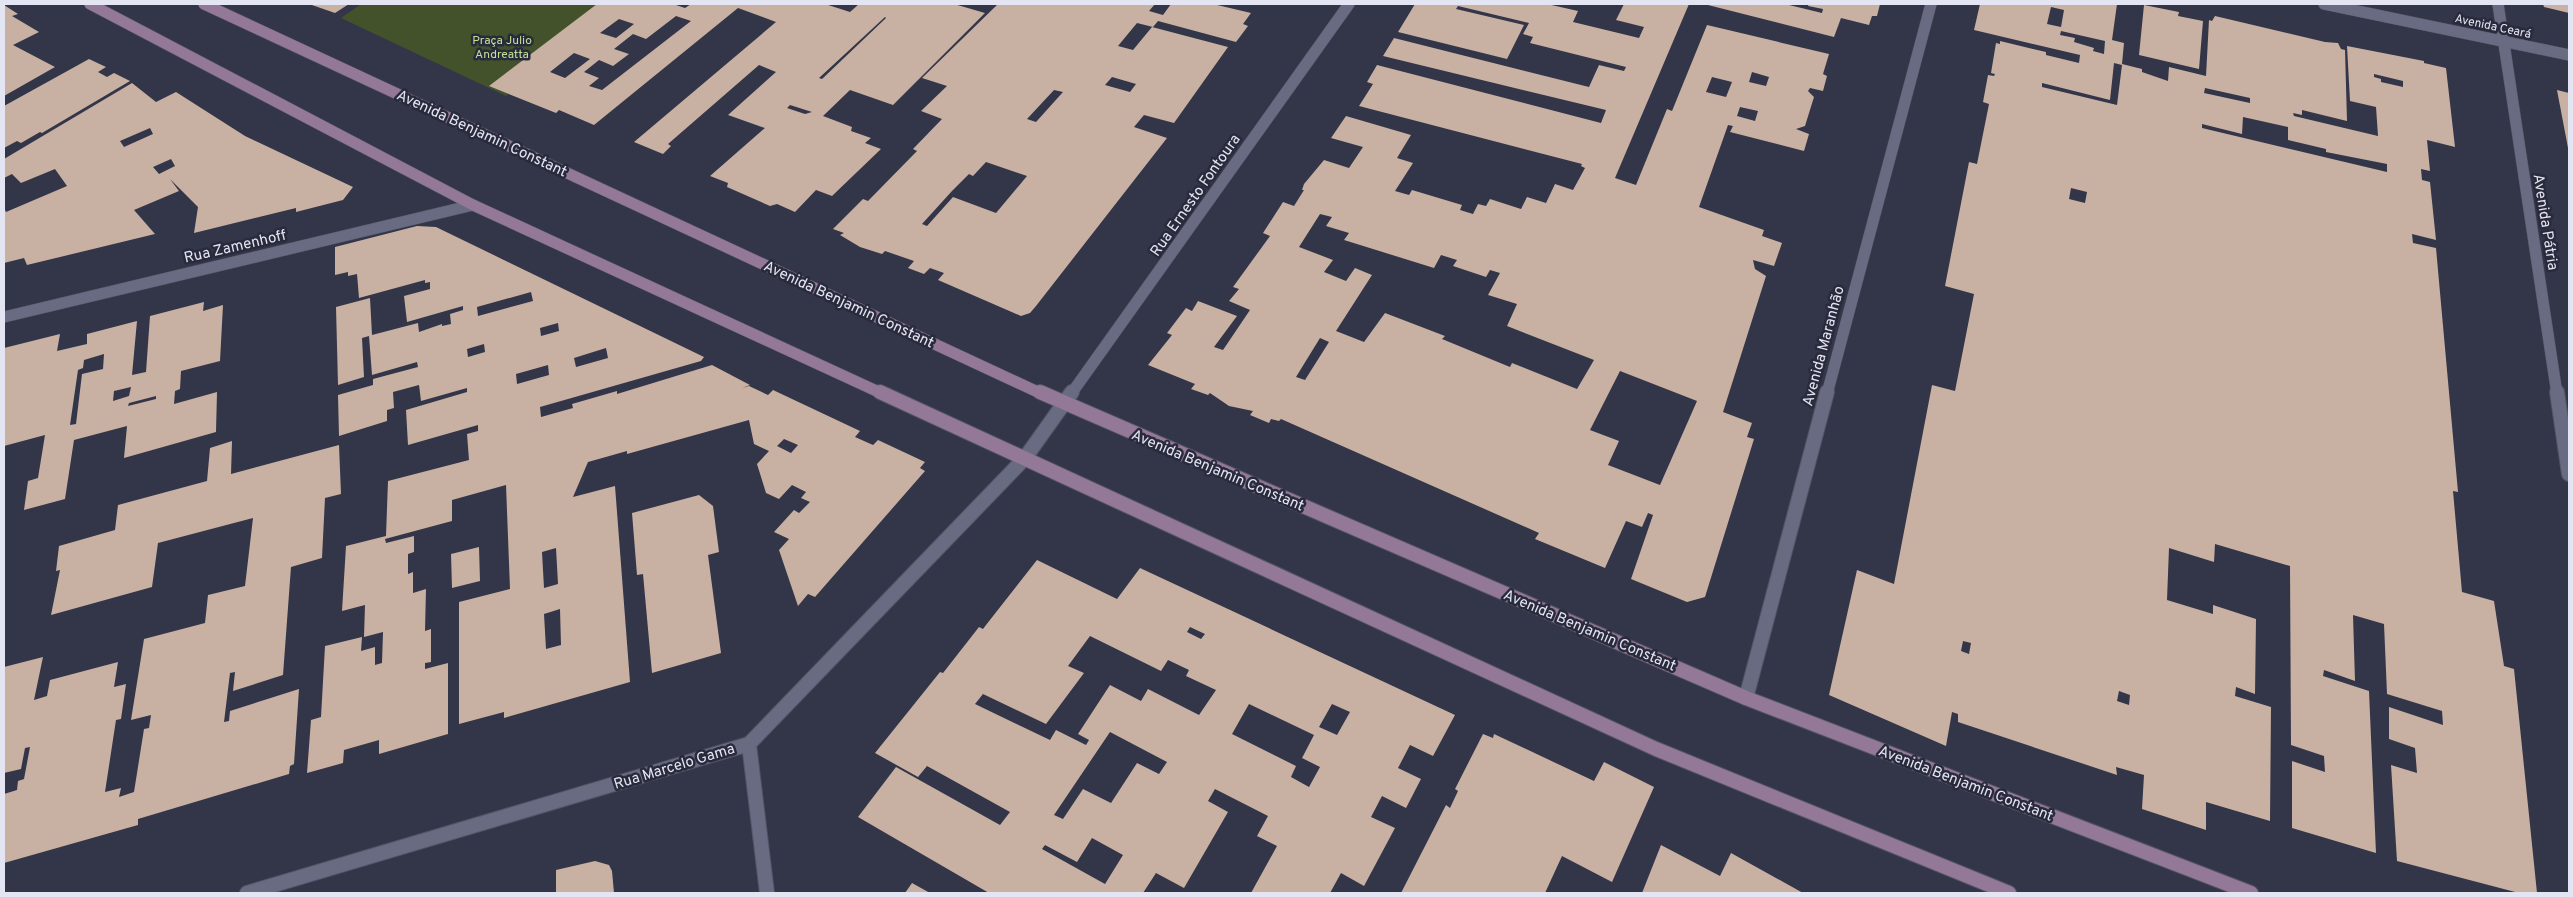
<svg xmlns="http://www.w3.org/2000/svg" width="2573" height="897" font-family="Overpass,sans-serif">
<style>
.green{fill:#43522b}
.building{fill:#c8b1a2;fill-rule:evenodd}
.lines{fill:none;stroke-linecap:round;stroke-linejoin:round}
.minor-far1-casing{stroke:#535465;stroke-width:12}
.minor-casing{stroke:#535465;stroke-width:16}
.tertiary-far1-casing{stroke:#535465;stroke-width:12}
.tertiary-casing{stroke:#535465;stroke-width:16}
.secondary-far1-casing{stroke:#535465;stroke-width:12}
.secondary-casing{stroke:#535465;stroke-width:16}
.minor-far1{stroke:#686b81;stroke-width:11}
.minor{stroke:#686b81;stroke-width:14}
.tertiary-far1{stroke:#686b81;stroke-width:11}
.tertiary{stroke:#686b81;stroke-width:14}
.secondary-far1{stroke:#937897;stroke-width:11}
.secondary{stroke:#937897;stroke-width:14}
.labels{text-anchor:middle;stroke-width:5;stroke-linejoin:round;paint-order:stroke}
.far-street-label{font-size:12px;fill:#e4e5f2;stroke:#292b3d}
.far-park-label{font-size:12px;fill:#c0e092;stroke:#292b3d}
.street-label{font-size:15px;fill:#e4e5f2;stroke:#292b3d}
</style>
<rect width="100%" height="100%" fill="#333548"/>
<path class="green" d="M 361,4 L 628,4 L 506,96 L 341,18 Z"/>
<g class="building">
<path d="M 309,4 L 349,4 L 335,13 Z"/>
<path d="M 597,4 L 673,4 L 685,8 L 691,4 L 825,4 L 850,12 L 859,4 L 954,4 L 985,13 L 893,105 L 850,90 L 823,116 L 852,127 L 851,131 L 871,138 L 865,143 L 881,149 L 832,196 L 816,190 L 795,212 L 777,204 L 770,206 L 727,187 L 728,183 L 710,176 L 765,128 L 728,115 L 776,72 L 759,65 L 668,144 L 671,146 L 663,154 L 634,142 L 776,22 L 738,8 L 594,125 L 559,110 L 556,113 L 489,86 ZM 676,16 L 691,21 L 602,90 L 589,86 L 599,78 L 584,72 L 599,60 L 613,66 L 629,54 L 614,49 L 633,34 L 646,39 ZM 886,18 L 822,79 L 819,78 L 885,17 ZM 619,19 L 634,24 L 616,38 L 600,33 ZM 574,53 L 590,59 L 565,78 L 550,72 ZM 790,105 L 812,112 L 805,114 L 787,108 Z"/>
<path d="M 998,4 L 1155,4 L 1149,11 L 1163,15 L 1171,4 L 1213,4 L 1251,13 L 1243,24 L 1248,26 L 1236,42 L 1158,21 L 1153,27 L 1137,23 L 1118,46 L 1133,50 L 1152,27 L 1228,47 L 1174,123 L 1144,115 L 1134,127 L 1167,138 L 1036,306 L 1030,313 L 1021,316 L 938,280 L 944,273 L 930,268 L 924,274 L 908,268 L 914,261 L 885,251 L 882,254 L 860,247 L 840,235 L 844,233 L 833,229 L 863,199 L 868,201 L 917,151 L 913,149 L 942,119 L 921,111 L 947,86 L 922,78 ZM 1112,77 L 1136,84 L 1130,92 L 1105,85 ZM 1054,90 L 1063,92 L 1036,122 L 1027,119 ZM 986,162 L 1027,176 L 996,213 L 953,197 L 927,226 L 922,224 L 952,191 L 969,174 L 973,176 Z"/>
<path d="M 1415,4 L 1547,4 L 1578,11 L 1573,22 L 1639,38 L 1644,27 L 1616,20 L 1624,4 L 1689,4 L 1615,178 L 1636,185 L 1667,109 L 1672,111 L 1707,25 L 1829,54 L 1823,74 L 1827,76 L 1823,91 L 1810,88 L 1808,91 L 1814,97 L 1805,126 L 1796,129 L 1809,134 L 1804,151 L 1730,132 L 1733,126 L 1728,125 L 1699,207 L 1764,230 L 1762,236 L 1782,243 L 1774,266 L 1753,260 L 1755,269 L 1766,276 L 1723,412 L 1752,423 L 1747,437 L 1754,439 L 1705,597 L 1687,602 L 1631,579 L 1653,515 L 1648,513 L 1642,527 L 1626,521 L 1605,568 L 1535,539 L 1539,533 L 1281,419 L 1279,421 L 1271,419 L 1269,423 L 1250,415 L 1253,411 L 1229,406 L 1210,393 L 1208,395 L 1191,389 L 1195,384 L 1148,365 L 1172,335 L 1167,333 L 1186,308 L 1192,311 L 1198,301 L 1237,316 L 1214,347 L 1223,350 L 1250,310 L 1229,301 L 1239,289 L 1233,287 L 1270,236 L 1263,233 L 1283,202 L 1294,206 L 1304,190 L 1302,190 L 1304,184 L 1324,160 L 1349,168 L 1363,147 L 1331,138 L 1346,116 L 1411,135 L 1397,158 L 1413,163 L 1395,191 L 1409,195 L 1412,190 L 1462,205 L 1460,210 L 1473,214 L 1478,204 L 1486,206 L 1490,199 L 1521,209 L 1527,197 L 1546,203 L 1555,184 L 1573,190 L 1585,168 L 1581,166 L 1582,164 L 1359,106 L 1373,84 L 1367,82 L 1377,65 L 1601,123 L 1606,110 L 1383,56 L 1394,38 L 1589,87 L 1599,65 L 1624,71 L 1626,67 L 1530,43 L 1533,37 L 1523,34 L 1529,23 L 1458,6 L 1456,9 L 1524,25 L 1507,59 L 1398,32 ZM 1752,72 L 1769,77 L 1766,86 L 1749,82 ZM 1712,77 L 1732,82 L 1726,97 L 1706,92 ZM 1740,107 L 1758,111 L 1755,121 L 1737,116 ZM 1320,214 L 1332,217 L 1326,226 L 1349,233 L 1344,240 L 1434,268 L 1441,255 L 1457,260 L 1453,266 L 1486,277 L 1490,270 L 1500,273 L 1488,295 L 1517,304 L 1507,326 L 1594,360 L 1577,389 L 1512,363 L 1510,367 L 1442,339 L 1445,336 L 1385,313 L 1364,342 L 1336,331 L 1372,275 L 1355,268 L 1346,281 L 1324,272 L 1333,260 L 1299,247 ZM 1320,338 L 1329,342 L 1305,380 L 1296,377 ZM 1620,371 L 1697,401 L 1660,485 L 1608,465 L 1619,441 L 1590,430 Z"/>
<path d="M 1704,4 L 1785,4 L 1822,13 L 1823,9 L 1808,6 L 1809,4 L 1880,4 L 1877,16 L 1872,16 L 1869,25 L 1841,18 L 1834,37 Z"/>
<path d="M 1980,4 L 2117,4 L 2112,40 L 2124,43 L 2122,64 L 2142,69 L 2142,72 L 2168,81 L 2169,67 L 2206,76 L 2209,20 L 2212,21 L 2215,16 L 2325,42 L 2338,43 L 2341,49 L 2345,50 L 2347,121 L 2302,110 L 2302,115 L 2293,113 L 2294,116 L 2378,136 L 2376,107 L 2350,101 L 2347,46 L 2424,61 L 2424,63 L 2446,68 L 2455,147 L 2427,140 L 2430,171 L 2421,169 L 2422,180 L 2430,182 L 2436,240 L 2412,234 L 2413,243 L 2436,248 L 2458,492 L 2453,491 L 2462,592 L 2494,601 L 2504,666 L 2514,669 L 2537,893 L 2519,893 L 2397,861 L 2391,765 L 2417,773 L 2415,748 L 2389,739 L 2389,707 L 2443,725 L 2442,711 L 2387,694 L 2384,624 L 2353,615 L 2355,681 L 2324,670 L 2323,676 L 2369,691 L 2376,853 L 2292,828 L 2292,761 L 2325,772 L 2324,756 L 2291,745 L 2290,566 L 2215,544 L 2214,562 L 2169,548 L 2167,600 L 2213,614 L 2213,605 L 2256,619 L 2255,694 L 2236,687 L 2235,696 L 2271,707 L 2270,821 L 2206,802 L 2206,830 L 2142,809 L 2144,775 L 2116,767 L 2117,775 L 1958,722 L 1958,714 L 1952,712 L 1946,746 L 1829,695 L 1857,570 L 1894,584 L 1932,385 L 1955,391 L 1974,294 L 1945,286 L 1969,162 L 1977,164 L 1989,104 L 1983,102 L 1988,75 L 1994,76 L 1995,74 L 1991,73 L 1996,43 L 2000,44 L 2000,41 L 2046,52 L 2046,55 L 2079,63 L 2080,55 L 1974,30 ZM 2051,7 L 2064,10 L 2061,27 L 2047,24 ZM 2061,31 L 2105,41 L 2104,54 L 2093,51 L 2094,48 L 2074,42 L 2075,38 L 2060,35 ZM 2114,63 L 2122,65 L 2117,105 L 2042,87 L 2042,83 L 2110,100 ZM 2374,74 L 2403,81 L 2403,87 L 2381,82 L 2381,79 L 2374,77 ZM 2205,88 L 2250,98 L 2250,103 L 2204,93 ZM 2243,117 L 2288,127 L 2288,140 L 2326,149 L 2326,152 L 2387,164 L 2387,172 L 2202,128 L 2202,124 L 2242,134 ZM 2071,188 L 2087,192 L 2085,203 L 2069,199 ZM 1963,641 L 1971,643 L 1969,654 L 1961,651 ZM 2119,691 L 2130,695 L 2129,705 L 2117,701 Z"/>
<path d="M 2543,4 L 2569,4 L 2569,13 L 2544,7 Z"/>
<path d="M 4,5 L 18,14 L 12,16 L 39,32 L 13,45 L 55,67 L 4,96 Z"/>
<path d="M 2144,5 L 2179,12 L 2178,16 L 2203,21 L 2199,69 L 2139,55 Z"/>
<path d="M 89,59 L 106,67 L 98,72 L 107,77 L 114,73 L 130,81 L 42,133 L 40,132 L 21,143 L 17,141 L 4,148 L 4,106 Z"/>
<path d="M 132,83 L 156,102 L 176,92 L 245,136 L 353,187 L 343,200 L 296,212 L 296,208 L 194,233 L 198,207 L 170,179 L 179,191 L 134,210 L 155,234 L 27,265 L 24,258 L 4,263 L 4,208 L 6,212 L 67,186 L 55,169 L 21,183 L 12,174 L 4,178 L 4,159 ZM 150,128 L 153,134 L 124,147 L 120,141 ZM 171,159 L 175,166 L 159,174 L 153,167 Z"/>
<path d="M 2557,90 L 2569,93 L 2569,148 L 2568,148 Z"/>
<path d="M 417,226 L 436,227 L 704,357 L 701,361 L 540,407 L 541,417 L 573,408 L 572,404 L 617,391 L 617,394 L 712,365 L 750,385 L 742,388 L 749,386 L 768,395 L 773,390 L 860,431 L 855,437 L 873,445 L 878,440 L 925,462 L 920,468 L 925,471 L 815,597 L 808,594 L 798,606 L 779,550 L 789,539 L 774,532 L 794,510 L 799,513 L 810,502 L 801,498 L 806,492 L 792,485 L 779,499 L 766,493 L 757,464 L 769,451 L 754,444 L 749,420 L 627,454 L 627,451 L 588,462 L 573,497 L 615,486 L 630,682 L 504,718 L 504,712 L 459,724 L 459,602 L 510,589 L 506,485 L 452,500 L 452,521 L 385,539 L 386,543 L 414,536 L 414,552 L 408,554 L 408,574 L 413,572 L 413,593 L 426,589 L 425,631 L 431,629 L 431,662 L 425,663 L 425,669 L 448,663 L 448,734 L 379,754 L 379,740 L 344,750 L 343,763 L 307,773 L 311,720 L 321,717 L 325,646 L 362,637 L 361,651 L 375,647 L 375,665 L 382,663 L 383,632 L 364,637 L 365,605 L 342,611 L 346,546 L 386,536 L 388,481 L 469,460 L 467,434 L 478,431 L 478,425 L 408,445 L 406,410 L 467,392 L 467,388 L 421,401 L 419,385 L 393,392 L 394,408 L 387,410 L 387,421 L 339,436 L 338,395 L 373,385 L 373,379 L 418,367 L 417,362 L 372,375 L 369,336 L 362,338 L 364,377 L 338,385 L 336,307 L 370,298 L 372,335 L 418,323 L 419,332 L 442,324 L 442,326 L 451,324 L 450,314 L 463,310 L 463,306 L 407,322 L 404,296 L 430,289 L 430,282 L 425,283 L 425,280 L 359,298 L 357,274 L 348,276 L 348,272 L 335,275 L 335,247 ZM 531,292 L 533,301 L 478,316 L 477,307 ZM 558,323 L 559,331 L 541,336 L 540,328 ZM 484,344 L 485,352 L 468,357 L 467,349 ZM 606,348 L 608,358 L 576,367 L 574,358 ZM 548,365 L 549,375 L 517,384 L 516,374 ZM 784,439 L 798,445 L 791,453 L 777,446 ZM 556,548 L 558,584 L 544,588 L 542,552 ZM 560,609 L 561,645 L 546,649 L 544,614 Z"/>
<path d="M 204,302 L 203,311 L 223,305 L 220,361 L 181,371 L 180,389 L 175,391 L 174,404 L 217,392 L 216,432 L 124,458 L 127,426 L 74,440 L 65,499 L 24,510 L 28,481 L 38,478 L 45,435 L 4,446 L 4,348 L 60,334 L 57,351 L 87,344 L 87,334 L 137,321 L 132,375 L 146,372 L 150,316 ZM 104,354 L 103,369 L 82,374 L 76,424 L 70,425 L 78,370 L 83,368 L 84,360 ZM 131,387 L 129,396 L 113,401 L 114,391 ZM 156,396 L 156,399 L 128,406 L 129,403 Z"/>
<path d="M 232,441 L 231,474 L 339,445 L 341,494 L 325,498 L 322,558 L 291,567 L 283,675 L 233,691 L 235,672 L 230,673 L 224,722 L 229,721 L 230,711 L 299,689 L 294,764 L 290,766 L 289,774 L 138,819 L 138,825 L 4,863 L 4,794 L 17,790 L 18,781 L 24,779 L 30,747 L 25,748 L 21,769 L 4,773 L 4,667 L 43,657 L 34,700 L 47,696 L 50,680 L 118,662 L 114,687 L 126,684 L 121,719 L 116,720 L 105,792 L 121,788 L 119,797 L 134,792 L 144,729 L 149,728 L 151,715 L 131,720 L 144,639 L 205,623 L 208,595 L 245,586 L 253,518 L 158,543 L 152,587 L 51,615 L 60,570 L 56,571 L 59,546 L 115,530 L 118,505 L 207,481 L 210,448 Z"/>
<path d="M 699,495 L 713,506 L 719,552 L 708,555 L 721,653 L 652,673 L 643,574 L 637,575 L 632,513 Z"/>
<path d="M 479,547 L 480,581 L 452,588 L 451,554 Z"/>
<path d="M 1037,560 L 1117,599 L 1140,568 L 1455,715 L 1433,756 L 1410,745 L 1398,768 L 1421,779 L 1406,808 L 1382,796 L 1371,817 L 1395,828 L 1364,886 L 1341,873 L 1330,893 L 1251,893 L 1277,846 L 1257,836 L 1268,816 L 1215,789 L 1208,801 L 1228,812 L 1184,888 L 1156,873 L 1143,893 L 989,893 L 858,817 L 896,767 L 1000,825 L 1010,812 L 927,766 L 918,777 L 875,753 L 940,672 L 943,673 L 979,627 L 983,629 L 986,625 ZM 1190,627 L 1205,634 L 1201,639 L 1187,632 ZM 1090,636 L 1161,671 L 1168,660 L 1189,670 L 1186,676 L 1216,690 L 1199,715 L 1148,689 L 1141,701 L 1110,685 L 1078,734 L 1089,740 L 1086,745 L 1056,730 L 1050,740 L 975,704 L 983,694 L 1046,724 L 1084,673 L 1068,666 ZM 1249,704 L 1314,735 L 1302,758 L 1320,767 L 1309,787 L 1291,777 L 1296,766 L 1232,734 ZM 1332,704 L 1350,712 L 1337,735 L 1319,727 ZM 1110,732 L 1167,762 L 1159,774 L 1137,763 L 1111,803 L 1083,789 L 1063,819 L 1054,815 ZM 1092,838 L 1123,855 L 1105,884 L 1042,849 L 1045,845 L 1077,862 Z"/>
<path d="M 1483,734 L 1493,738 L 1494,734 L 1594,781 L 1604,762 L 1654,787 L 1612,882 L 1562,856 L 1545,893 L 1401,893 L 1446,805 L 1450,808 L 1458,791 L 1455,789 Z"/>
<path d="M 1661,845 L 1720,876 L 1731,853 L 1803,893 L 1642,893 Z"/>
<path d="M 595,861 L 609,865 L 612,871 L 614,893 L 556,893 L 556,870 Z"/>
<path d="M 912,883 L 930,893 L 905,893 Z"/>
</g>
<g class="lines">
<defs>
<g id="minor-far1">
<path d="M 2498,4 L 2557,394"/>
<path d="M 4,317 L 473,205"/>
<path d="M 1827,394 L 1931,4"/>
</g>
<g id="minor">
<path d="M 2557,392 L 2569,474"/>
<path d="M 1746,698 L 1827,392"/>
<path d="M 247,893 L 749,744"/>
</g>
<g id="tertiary-far1">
<path d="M 2324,4 L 2569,55"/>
<path d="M 1071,394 L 1349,4"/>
</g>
<path id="tertiary" d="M 767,893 L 749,744 L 1025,458 L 1072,392"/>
<g id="secondary-far1">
<path d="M 90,4 L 473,205 L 883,394"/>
<path d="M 204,4 L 1042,394"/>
</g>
<g id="secondary">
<path d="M 880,392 L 1656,749 L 2009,893"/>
<path d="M 1040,392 L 1746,698 L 2251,893"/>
</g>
</defs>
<use href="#minor-far1" class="minor-far1-casing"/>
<use href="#minor" class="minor-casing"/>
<use href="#tertiary-far1" class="tertiary-far1-casing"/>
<use href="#tertiary" class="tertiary-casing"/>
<use href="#secondary-far1" class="secondary-far1-casing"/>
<use href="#secondary" class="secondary-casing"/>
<use href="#minor-far1" class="minor-far1"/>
<use href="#minor" class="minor"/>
<use href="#tertiary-far1" class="tertiary-far1"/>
<use href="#tertiary" class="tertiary"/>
<use href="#secondary-far1" class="secondary-far1"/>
<use href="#secondary" class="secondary"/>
</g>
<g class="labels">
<g class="far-street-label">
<text transform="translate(2493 26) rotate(12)" y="4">Avenida Ceará</text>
</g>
<g class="far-park-label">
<text x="502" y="44">Praça Julio<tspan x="502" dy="14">Andreatta</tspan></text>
</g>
<g class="street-label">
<text transform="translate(482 133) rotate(25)" y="5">Avenida Benjamin Constant</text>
<text transform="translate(1195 195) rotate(-55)" y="5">Rua Ernesto Fontoura</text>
<text transform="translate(2546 222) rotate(81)" y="5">Avenida Pátria</text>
<text transform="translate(235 246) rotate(-13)" y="5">Rua Zamenhoff</text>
<text transform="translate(849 304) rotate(25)" y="5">Avenida Benjamin Constant</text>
<text transform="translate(1823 346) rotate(-75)" y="5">Avenida Maranhão</text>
<text transform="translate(1218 470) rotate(23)" y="5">Avenida Benjamin Constant</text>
<text transform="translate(1590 630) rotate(23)" y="5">Avenida Benjamin Constant</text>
<text transform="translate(674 766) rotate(-17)" y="5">Rua Marcelo Gama</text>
<text transform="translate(1966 783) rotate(21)" y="5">Avenida Benjamin Constant</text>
</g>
</g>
<rect width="2573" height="897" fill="none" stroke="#e4e5f2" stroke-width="10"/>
</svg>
